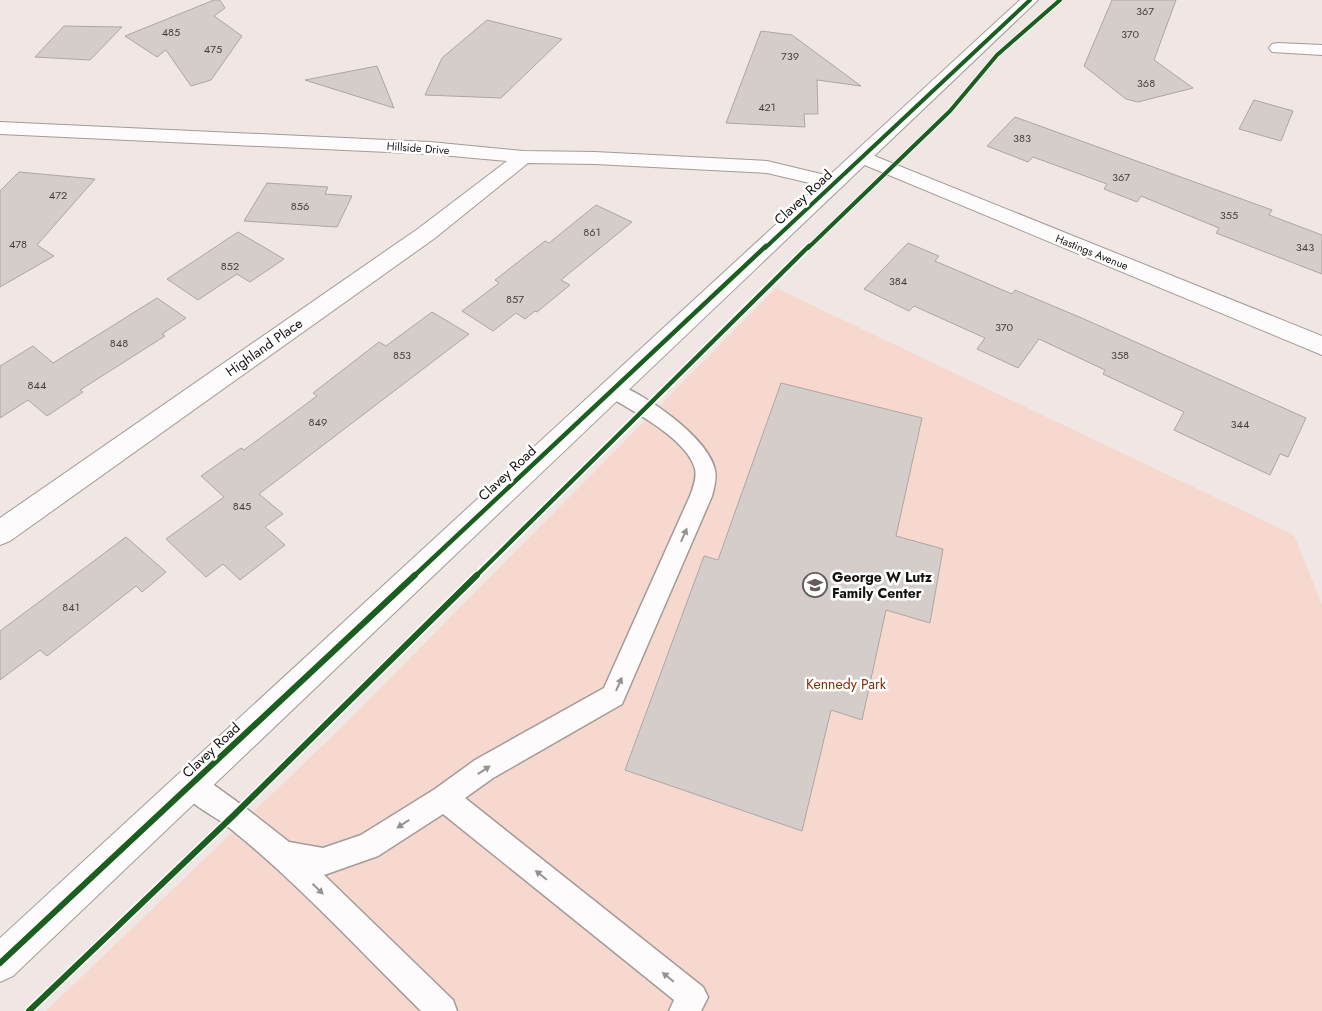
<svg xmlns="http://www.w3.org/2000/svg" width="1322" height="1011" font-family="Jost,sans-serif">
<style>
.green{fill:#f6d8ce}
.building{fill:#d5cdca;stroke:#aea6a4}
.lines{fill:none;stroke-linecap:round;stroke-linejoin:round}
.service-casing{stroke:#a29b99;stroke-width:3}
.minor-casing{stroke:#a29b99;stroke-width:2}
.secondary-casing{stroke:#a29b99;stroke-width:2}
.service{fill:#fdfbfb;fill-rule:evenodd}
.minor{fill:#fdfbfb;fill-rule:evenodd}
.secondary{fill:#fdfbfb;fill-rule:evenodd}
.cycleway-far2-casing{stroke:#fff;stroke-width:5.5}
.cycleway-far1-casing{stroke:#fff;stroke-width:8}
.cycleway-casing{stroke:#fff;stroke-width:9}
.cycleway-far2{stroke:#1b5e20;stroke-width:4}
.cycleway-far1{stroke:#1b5e20;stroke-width:4.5}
.cycleway{stroke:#1b5e20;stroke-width:6}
.oneway{fill:#969291}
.labels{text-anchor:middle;stroke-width:5;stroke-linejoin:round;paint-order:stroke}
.number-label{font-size:11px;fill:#47413e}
.far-street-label{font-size:11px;fill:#181210;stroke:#fff}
.street-label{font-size:14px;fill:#181210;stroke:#fff}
.poi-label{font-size:14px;font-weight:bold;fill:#181210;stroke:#fff;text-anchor:start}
.park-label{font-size:14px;fill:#822d06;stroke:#fff}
</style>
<rect width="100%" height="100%" fill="#f0e6e3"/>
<path class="green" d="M 776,288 L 1294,535 L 1322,605 L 1322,1011 L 46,1011 L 345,724 Z"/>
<g class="building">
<path d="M 214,0 L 220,0 L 225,8 L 214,16 L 242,36 L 211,80 L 191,86 L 166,50 L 157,57 L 125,36 Z"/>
<path d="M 1112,0 L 1176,0 L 1154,60 L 1193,88 L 1138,102 L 1126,99 L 1084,66 Z"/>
<path d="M 487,20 L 562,39 L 501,98 L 425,95 L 442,58 Z"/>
<path d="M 64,26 L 122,27 L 90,60 L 35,57 Z"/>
<path d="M 761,31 L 792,35 L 861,86 L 817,80 L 818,114 L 804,114 L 805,127 L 726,123 Z"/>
<path d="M 377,66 L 394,108 L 305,80 Z"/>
<path d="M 1254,100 L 1293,111 L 1281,141 L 1239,129 Z"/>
<path d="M 1015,117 L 1272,210 L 1269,215 L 1322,235 L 1322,274 L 1216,233 L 1219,228 L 1141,196 L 1137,202 L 1104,189 L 1107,184 L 1033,157 L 1028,162 L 987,146 Z"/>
<path d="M 19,172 L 95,179 L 37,245 L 54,256 L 0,287 L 0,191 Z"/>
<path d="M 267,183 L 328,187 L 325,194 L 352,196 L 337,227 L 244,221 Z"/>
<path d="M 596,205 L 632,222 L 561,280 L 570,285 L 537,312 L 535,311 L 525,319 L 516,313 L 493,331 L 462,311 L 499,283 L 495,280 L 545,241 L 549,243 Z"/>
<path d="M 238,232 L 284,259 L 250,282 L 237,274 L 198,300 L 167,279 Z"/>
<path d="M 908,243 L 939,256 L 935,261 L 1012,294 L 1015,290 L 1084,319 L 1306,418 L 1288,457 L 1280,454 L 1270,475 L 1174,430 L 1184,412 L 1103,374 L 1105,370 L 1039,339 L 1018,368 L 977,349 L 985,338 L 914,306 L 909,311 L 864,289 Z"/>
<path d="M 157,298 L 186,318 L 162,334 L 165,336 L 80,390 L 83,392 L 47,416 L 28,400 L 0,418 L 0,366 L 33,346 L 53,363 Z"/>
<path d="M 432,312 L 469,334 L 259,494 L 283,514 L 265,527 L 285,545 L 240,580 L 223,564 L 206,577 L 166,539 L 224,497 L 201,476 L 241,448 L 244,450 L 317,396 L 313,393 L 379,342 L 386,346 Z"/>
<path d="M 781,383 L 922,418 L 896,536 L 943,549 L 930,623 L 886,610 L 862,720 L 831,710 L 802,831 L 625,770 L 704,556 L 718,560 Z"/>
<path d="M 126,537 L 166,572 L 142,592 L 136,586 L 47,656 L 40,650 L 0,680 L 0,631 Z"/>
</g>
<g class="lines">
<defs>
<path id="service" d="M 613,383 C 643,392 708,437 715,470 C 717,478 714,488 712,496 L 622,704 L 493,778 L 465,798 L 703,987 L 708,997 L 701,1011 L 669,1011 L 674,1000 L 443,814 L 378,856 L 324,875 L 453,1000 L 457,1011 L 421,1011 C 357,948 296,881 226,825 C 210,813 186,803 178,784 L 182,775 L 191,771 L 200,775 L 243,806 L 289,842 L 323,848 L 361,835 L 435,789 L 475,760 L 604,688 L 690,496 C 693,488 697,478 695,469 C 688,439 631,410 606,395 L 603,390 L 606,385 Z"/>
<g id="minor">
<path d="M 1278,43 L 1322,45 L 1322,55 L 1272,52 L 1269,48 L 1272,44 Z"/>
<path d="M 0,122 L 430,142 L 523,151 L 595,152 L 767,161 L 842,179 L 845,183 L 842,187 L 835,189 L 767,173 L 595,164 L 528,163 L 435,238 L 10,541 L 0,545 L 0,518 L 419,228 L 507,161 L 430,154 L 0,134 Z"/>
<path d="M 862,151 L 1322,336 L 1322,355 L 855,161 L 852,157 L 855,153 Z"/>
</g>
<path id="secondary" d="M 1020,0 L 1038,0 L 13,976 L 0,982 L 0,938 Z"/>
</defs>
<use href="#service" class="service-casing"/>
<use href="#minor" class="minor-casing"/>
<use href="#secondary" class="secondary-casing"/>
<use href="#service" class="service"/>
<use href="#minor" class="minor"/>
<use href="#secondary" class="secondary"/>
<defs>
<g id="cycleway-far2">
<path d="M 765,248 L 1030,0"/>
<path d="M 808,248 L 950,111 L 997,55 L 1060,0"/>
</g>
<g id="cycleway-far1">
<path d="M 414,576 L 766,246"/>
<path d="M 476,576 L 809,246"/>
</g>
<g id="cycleway">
<path d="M 0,963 L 415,575"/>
<path d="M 29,1011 L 234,815 L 477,575"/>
</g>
</defs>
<use href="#cycleway-far2" class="cycleway-far2-casing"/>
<use href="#cycleway-far1" class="cycleway-far1-casing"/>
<use href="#cycleway" class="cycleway-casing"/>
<use href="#cycleway-far2" class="cycleway-far2"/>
<use href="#cycleway-far1" class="cycleway-far1"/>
<use href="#cycleway" class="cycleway"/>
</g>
<defs><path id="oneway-solid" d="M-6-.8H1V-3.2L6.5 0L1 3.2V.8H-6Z" transform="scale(1.25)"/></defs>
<g class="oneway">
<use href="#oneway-solid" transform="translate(684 535) rotate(-66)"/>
<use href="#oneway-solid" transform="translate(619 684) rotate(-66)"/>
<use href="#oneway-solid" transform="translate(484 770) rotate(-33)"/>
<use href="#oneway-solid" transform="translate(403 824) rotate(147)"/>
<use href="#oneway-solid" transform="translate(541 875) rotate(-141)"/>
<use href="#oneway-solid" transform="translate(318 889) rotate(44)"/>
<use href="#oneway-solid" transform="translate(668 977) rotate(-141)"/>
</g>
<defs>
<symbol id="school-ring" viewBox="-11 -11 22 22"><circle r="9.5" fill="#fff" stroke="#645c5a" stroke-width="1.5"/><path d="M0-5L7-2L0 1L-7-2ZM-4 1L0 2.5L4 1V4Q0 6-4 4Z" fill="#645c5a"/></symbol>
</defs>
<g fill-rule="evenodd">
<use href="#school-ring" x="801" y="571" width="28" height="28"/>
</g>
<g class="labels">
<g class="number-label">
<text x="1145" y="15">367</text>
<text x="171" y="36">485</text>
<text x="1130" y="38">370</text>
<text x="213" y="53">475</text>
<text x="790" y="60">739</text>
<text x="1146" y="87">368</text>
<text x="767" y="111">421</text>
<text x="1022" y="142">383</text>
<text x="1121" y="181">367</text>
<text x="58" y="199">472</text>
<text x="300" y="210">856</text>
<text x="1229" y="219">355</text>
<text x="592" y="236">861</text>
<text x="18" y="248">478</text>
<text x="1305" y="251">343</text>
<text x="230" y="270">852</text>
<text x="898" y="285">384</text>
<text x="515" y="303">857</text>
<text x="1004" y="331">370</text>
<text x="119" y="347">848</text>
<text x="402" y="359">853</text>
<text x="1120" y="359">358</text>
<text x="37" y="389">844</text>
<text x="318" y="426">849</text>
<text x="1240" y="428">344</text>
<text x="242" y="510">845</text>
<text x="71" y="611">841</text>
</g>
<g class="far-street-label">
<text transform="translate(418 148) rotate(4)" y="4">Hillside Drive</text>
<text transform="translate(1092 252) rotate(22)" y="4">Hastings Avenue</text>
</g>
<g class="street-label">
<text transform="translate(803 197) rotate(-43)" y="5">Clavey Road</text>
<text transform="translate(264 347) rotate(-35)" y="5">Highland Place</text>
<text transform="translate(507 473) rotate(-43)" y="5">Clavey Road</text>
<text transform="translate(211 750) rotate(-43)" y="5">Clavey Road</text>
</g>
<g class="poi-label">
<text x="832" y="582">George W Lutz<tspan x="832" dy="16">Family Center</tspan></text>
</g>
<g class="park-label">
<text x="846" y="689">Kennedy Park</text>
</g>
</g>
</svg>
